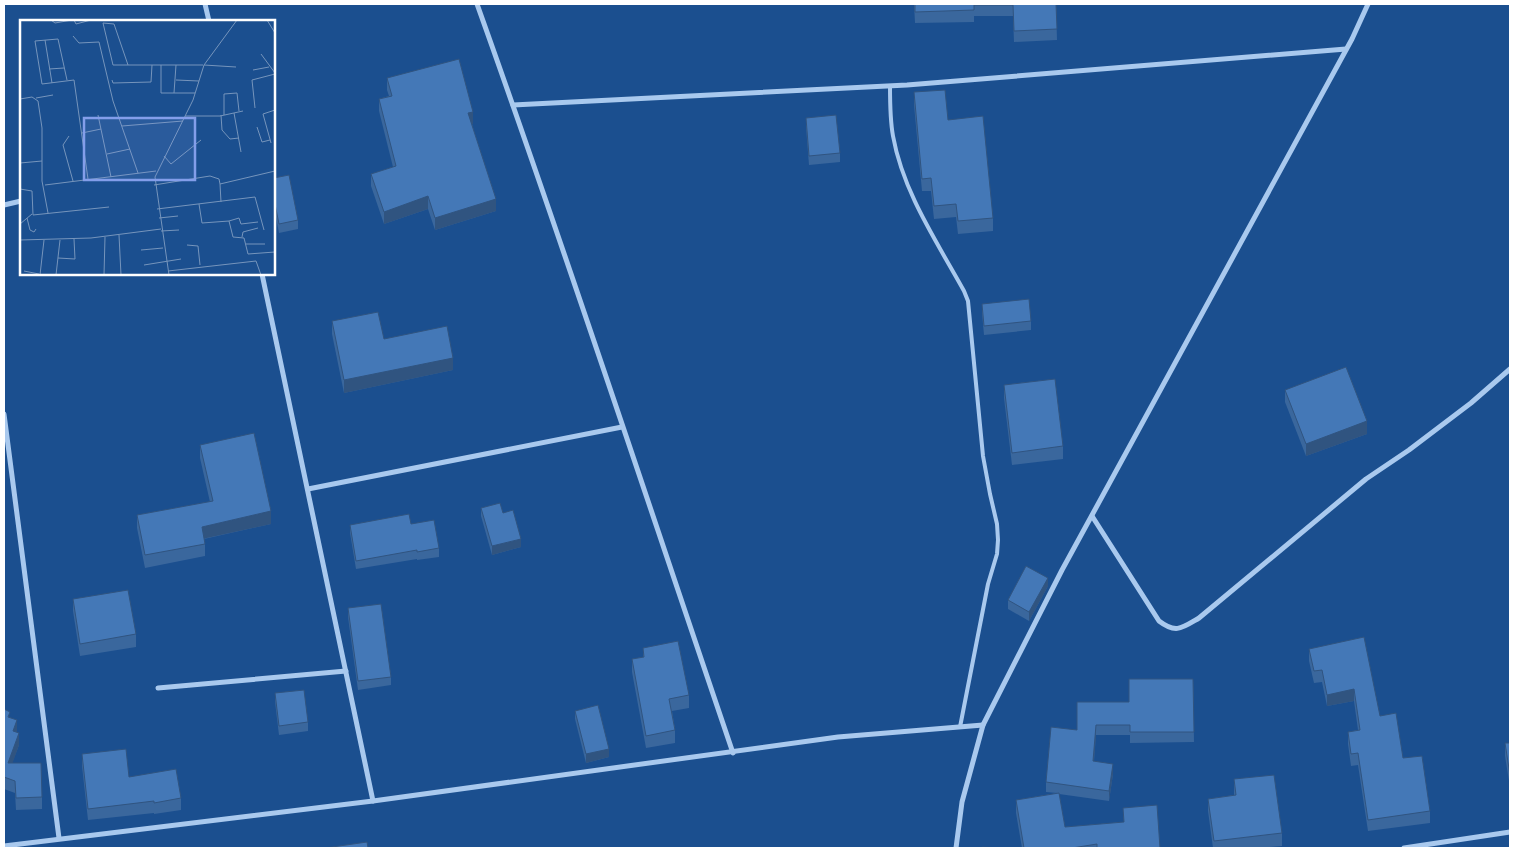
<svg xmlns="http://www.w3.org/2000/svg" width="1514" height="852" font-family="Rubik,sans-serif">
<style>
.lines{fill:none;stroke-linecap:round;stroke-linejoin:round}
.lane{stroke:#a9c9ee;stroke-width:4}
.street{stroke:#a9c9ee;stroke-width:5}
.wall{fill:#3a679d}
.shaded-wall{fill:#305480}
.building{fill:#4478b7;stroke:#305480}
.inset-road{fill:none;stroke:#7695bc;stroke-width:1}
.view{fill:#839eea;fill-opacity:0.15;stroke:#839eea;stroke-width:2.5}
.inset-edge{fill:none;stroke:#fff;stroke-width:2.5}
</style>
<rect width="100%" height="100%" fill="#1b4f8f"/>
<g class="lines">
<path class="lane" d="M 890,86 C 890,103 890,120 893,136 C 903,192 937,242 964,291 L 968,301 L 983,456 L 990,494 L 997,524 L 998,540 L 997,554 L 988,584 L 960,727"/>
<g class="street">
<path d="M 205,4 L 209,21"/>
<path d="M 477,4 C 566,252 648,503 733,753"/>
<path d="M 513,105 L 907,85 L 1346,49"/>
<path d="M 4,205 L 21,201"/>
<path d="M 262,274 L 373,801"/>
<path d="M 4,414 L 59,838"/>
<path d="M 308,489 L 622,427"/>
<path d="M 1092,516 L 1159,621 C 1176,634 1182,628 1199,618 L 1366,479 L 1409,450 L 1471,403 L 1510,369"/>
<path d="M 158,688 L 346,671"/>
<path d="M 4,846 L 373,801 L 838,737 L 983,725"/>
<path d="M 956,848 L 962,802 L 983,725 L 1062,570 L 1352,39 L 1368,4"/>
<path d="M 1404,848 L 1510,832"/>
</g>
</g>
<g class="wall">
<path d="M 914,4 L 1056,4 L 1057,40 L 1014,42 L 1013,16 L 974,16 L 974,22 L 915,23 Z"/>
<path d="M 387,78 L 473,124 L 472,124 L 496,211 L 435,230 L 428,209 L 384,224 L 371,186 L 371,174 L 393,167 L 379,111 L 379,99 L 389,96 L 387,90 Z"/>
<path d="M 914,92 L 948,120 L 993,218 L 993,231 L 958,234 L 956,217 L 934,219 L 931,191 L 922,191 L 914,105 Z"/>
<path d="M 806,118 L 840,153 L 840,162 L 809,165 L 806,127 Z"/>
<path d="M 274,178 L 298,220 L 298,229 L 279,233 L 274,207 Z"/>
<path d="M 82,274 L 93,274 L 82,276 Z"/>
<path d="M 982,304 L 1031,321 L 1031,330 L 984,335 L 982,313 Z"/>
<path d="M 332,321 L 384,339 L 453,370 L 344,393 L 332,334 Z"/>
<path d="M 1004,385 L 1063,446 L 1063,459 L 1012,465 L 1004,398 Z"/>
<path d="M 1285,390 L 1367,434 L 1306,456 L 1285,402 Z"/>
<path d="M 200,445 L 271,524 L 204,539 L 205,544 L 205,556 L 145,568 L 137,528 L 137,515 L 210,502 L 200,458 Z"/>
<path d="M 481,508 L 503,513 L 521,547 L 492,555 L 481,516 Z"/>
<path d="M 411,524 L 439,548 L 439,557 L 417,560 L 417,559 L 356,569 L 350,533 L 350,525 Z"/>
<path d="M 1048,586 L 1029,621 L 1008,609 L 1008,600 Z"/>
<path d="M 73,599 L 136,634 L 136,647 L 80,656 L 73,611 Z"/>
<path d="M 348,608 L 391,677 L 391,685 L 358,690 L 348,617 Z"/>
<path d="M 643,648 L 689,695 L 689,708 L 672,711 L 675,730 L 675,743 L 646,748 L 632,672 L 632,659 L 643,657 Z"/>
<path d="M 1309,649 L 1380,716 L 1430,811 L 1430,823 L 1368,831 L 1358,765 L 1351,766 L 1348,744 L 1348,732 L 1358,730 L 1354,701 L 1327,706 L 1322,682 L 1314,683 L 1309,661 Z"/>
<path d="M 1193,679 L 1194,742 L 1130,743 L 1130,735 L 1096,735 L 1094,761 L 1113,774 L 1109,801 L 1059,794 L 1065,827 L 1124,822 L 1123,808 L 1160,848 L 1022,848 L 1016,813 L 1016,800 L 1057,793 L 1046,792 L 1046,782 L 1077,730 L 1129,702 Z"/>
<path d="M 275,693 L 308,722 L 308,731 L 279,735 L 275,702 Z"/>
<path d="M 4,709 L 10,718 L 17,733 L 19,745 L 12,763 L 42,797 L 42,809 L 16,810 L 15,793 L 4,789 Z"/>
<path d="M 575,711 L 609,757 L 586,763 L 575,719 Z"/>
<path d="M 1505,743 L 1510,743 L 1510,787 L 1505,756 Z"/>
<path d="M 82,754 L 129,777 L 181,798 L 181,810 L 154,814 L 154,813 L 88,820 L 82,766 Z"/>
<path d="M 1234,779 L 1282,833 L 1282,846 L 1259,848 L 1213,848 L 1208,811 L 1208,799 L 1234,795 Z"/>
</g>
<g class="shaded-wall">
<path d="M 473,112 L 473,124 L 468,125 L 468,113 Z"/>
<path d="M 428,196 L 428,209 L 384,224 L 384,212 Z"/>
<path d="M 496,199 L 496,211 L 435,230 L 435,218 Z"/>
<path d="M 453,358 L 453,370 L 344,393 L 344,380 Z"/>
<path d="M 1367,421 L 1367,434 L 1306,456 L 1306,444 Z"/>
<path d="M 271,511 L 271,524 L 202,539 L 202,527 Z"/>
<path d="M 521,539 L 521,547 L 492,555 L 492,546 Z"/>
<path d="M 1048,578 L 1048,586 L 1029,621 L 1029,612 Z"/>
<path d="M 1354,689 L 1354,701 L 1327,706 L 1327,695 Z"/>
<path d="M 17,720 L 17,733 L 13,731 Z"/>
<path d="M 1096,725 L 1096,735 L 1093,771 L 1093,761 Z"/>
<path d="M 19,733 L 19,745 L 8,776 L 8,763 Z"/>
<path d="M 609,749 L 609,757 L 586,763 L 586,754 Z"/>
<path d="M 1113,764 L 1113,774 L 1109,801 L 1109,791 Z"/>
</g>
<g class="building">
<path d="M 915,4 L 1056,4 L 1057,29 L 1014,31 L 1013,5 L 974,5 L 974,10 L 915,12 Z"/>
<path d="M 459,59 L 473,112 L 468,113 L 496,199 L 435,218 L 428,196 L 384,212 L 371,174 L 396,166 L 379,99 L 392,96 L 387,78 Z"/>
<path d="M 945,90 L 948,120 L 983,116 L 993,218 L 958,221 L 956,204 L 934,206 L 931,178 L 922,179 L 914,92 Z"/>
<path d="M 836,115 L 840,153 L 809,156 L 806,118 Z"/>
<path d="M 289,175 L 298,220 L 279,224 L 274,199 L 274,178 Z"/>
<path d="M 1029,299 L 1031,321 L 984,326 L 982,304 Z"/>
<path d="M 378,312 L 384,339 L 447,326 L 453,358 L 344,380 L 332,321 Z"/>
<path d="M 1346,367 L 1367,421 L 1306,444 L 1285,390 Z"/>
<path d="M 1055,379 L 1063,446 L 1012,453 L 1004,385 Z"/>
<path d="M 254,433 L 271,511 L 202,527 L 205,544 L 145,555 L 137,515 L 213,501 L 200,445 Z"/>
<path d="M 500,503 L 503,513 L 513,510 L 521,539 L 492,546 L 481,508 Z"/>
<path d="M 409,514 L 411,524 L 434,520 L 439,548 L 417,552 L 417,550 L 356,561 L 350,525 Z"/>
<path d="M 1026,566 L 1048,578 L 1029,612 L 1008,600 Z"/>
<path d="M 128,590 L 136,634 L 80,644 L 73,599 Z"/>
<path d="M 381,604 L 391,677 L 358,681 L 348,608 Z"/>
<path d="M 1364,637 L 1380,716 L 1396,713 L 1403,758 L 1422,756 L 1430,811 L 1368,820 L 1358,753 L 1351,754 L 1348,732 L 1360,730 L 1354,689 L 1327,695 L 1322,670 L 1314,671 L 1309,649 Z"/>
<path d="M 678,641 L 689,695 L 669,699 L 675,730 L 646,736 L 632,659 L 644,657 L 643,648 Z"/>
<path d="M 1129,679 L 1193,679 L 1194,732 L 1130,732 L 1130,725 L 1096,725 L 1093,761 L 1113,764 L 1109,791 L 1046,782 L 1051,727 L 1077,730 L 1077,702 L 1129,702 Z"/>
<path d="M 304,690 L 308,722 L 279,726 L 275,693 Z"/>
<path d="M 598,705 L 609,749 L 586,754 L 575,711 Z"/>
<path d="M 4,709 L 10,712 L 8,717 L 17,720 L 13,731 L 19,733 L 8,763 L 41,763 L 42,797 L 16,798 L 15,781 L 4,777 Z"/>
<path d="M 1505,743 L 1510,743 L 1510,775 Z"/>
<path d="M 126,749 L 129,777 L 176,769 L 181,798 L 154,803 L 154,801 L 88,809 L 82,754 Z"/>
<path d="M 1274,775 L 1282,833 L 1214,841 L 1208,799 L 1236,795 L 1234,779 Z"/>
<path d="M 1059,793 L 1065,827 L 1124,822 L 1123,808 L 1157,805 L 1160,848 L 1097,848 L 1097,844 L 1072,848 L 1024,848 L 1016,800 Z"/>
<path d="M 367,842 L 368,848 L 325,848 Z"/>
<path d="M 982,847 L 1002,848 L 981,848 Z"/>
</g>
<g transform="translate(20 20)">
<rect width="255" height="255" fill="#1b4f8f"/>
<path class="inset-road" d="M 31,0 L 35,3 L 52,0M 54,0 L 56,4 L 71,0M 247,0 L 255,13M 53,16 L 59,23 L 79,22 L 93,81 L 118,153M 25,20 L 32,63M 241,34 L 255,53M 108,45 L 94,4 L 83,3 L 93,45 L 183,45M 141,45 L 141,73 L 175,73M 184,45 L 216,47M 29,49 L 44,48M 233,50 L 249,47M 47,60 L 38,19 L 15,21 L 22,64 L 54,60 L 68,159M 92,60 L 93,63 L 131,62 L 132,45M 156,60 L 179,61M 154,73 L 156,45M 16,78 L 33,75M 0,79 L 12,77 L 18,81 L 22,108 L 22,161 L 28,193M 235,88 L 232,60 L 255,54M 214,93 L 221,132M 78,95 L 91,157M 201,95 L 202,110 L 210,119 L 219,118M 204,95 L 204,74 L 217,73 L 219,91M 165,96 L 200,96 L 223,91M 102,106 L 163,101M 237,107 L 242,122 L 250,120M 62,113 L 81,109M 49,116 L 43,125 L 53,161M 251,123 L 243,94 L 255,90M 87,134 L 110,129M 144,136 L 151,144 L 181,120M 0,143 L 22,141M 25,165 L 136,151M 134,165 L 190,156 L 199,159 L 200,164M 0,169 L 12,171 L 13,195 L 89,187M 201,182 L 200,164 L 255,151M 179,184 L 182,203 L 209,201 L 213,217 L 224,218 L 228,234 L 255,232M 137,189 L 235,177 L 244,210M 7,198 L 10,210 L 14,212 L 16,209M 139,198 L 158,196M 209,201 L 219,198 L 221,204 L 238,202M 0,204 L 12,194M 141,211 L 159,210M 99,215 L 101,255M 222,217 L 223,212 L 238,208M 0,220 L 71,218 L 141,209M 226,224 L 245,224M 167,225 L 178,226 L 180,245M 121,230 L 143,228M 38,238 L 55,239 L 54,219M 124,245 L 161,239M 4,251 L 19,254M 148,251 L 236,241 L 241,255M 20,255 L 24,220M 36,255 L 40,220M 84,255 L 85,217M 149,255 L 135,157 L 173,80 L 184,45 L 217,0"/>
<path class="view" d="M 64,98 L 175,98 L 175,160 L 64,160 Z"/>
<rect width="255" height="255" class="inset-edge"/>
</g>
<rect width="1514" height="852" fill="none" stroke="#ffffff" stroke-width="10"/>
</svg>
